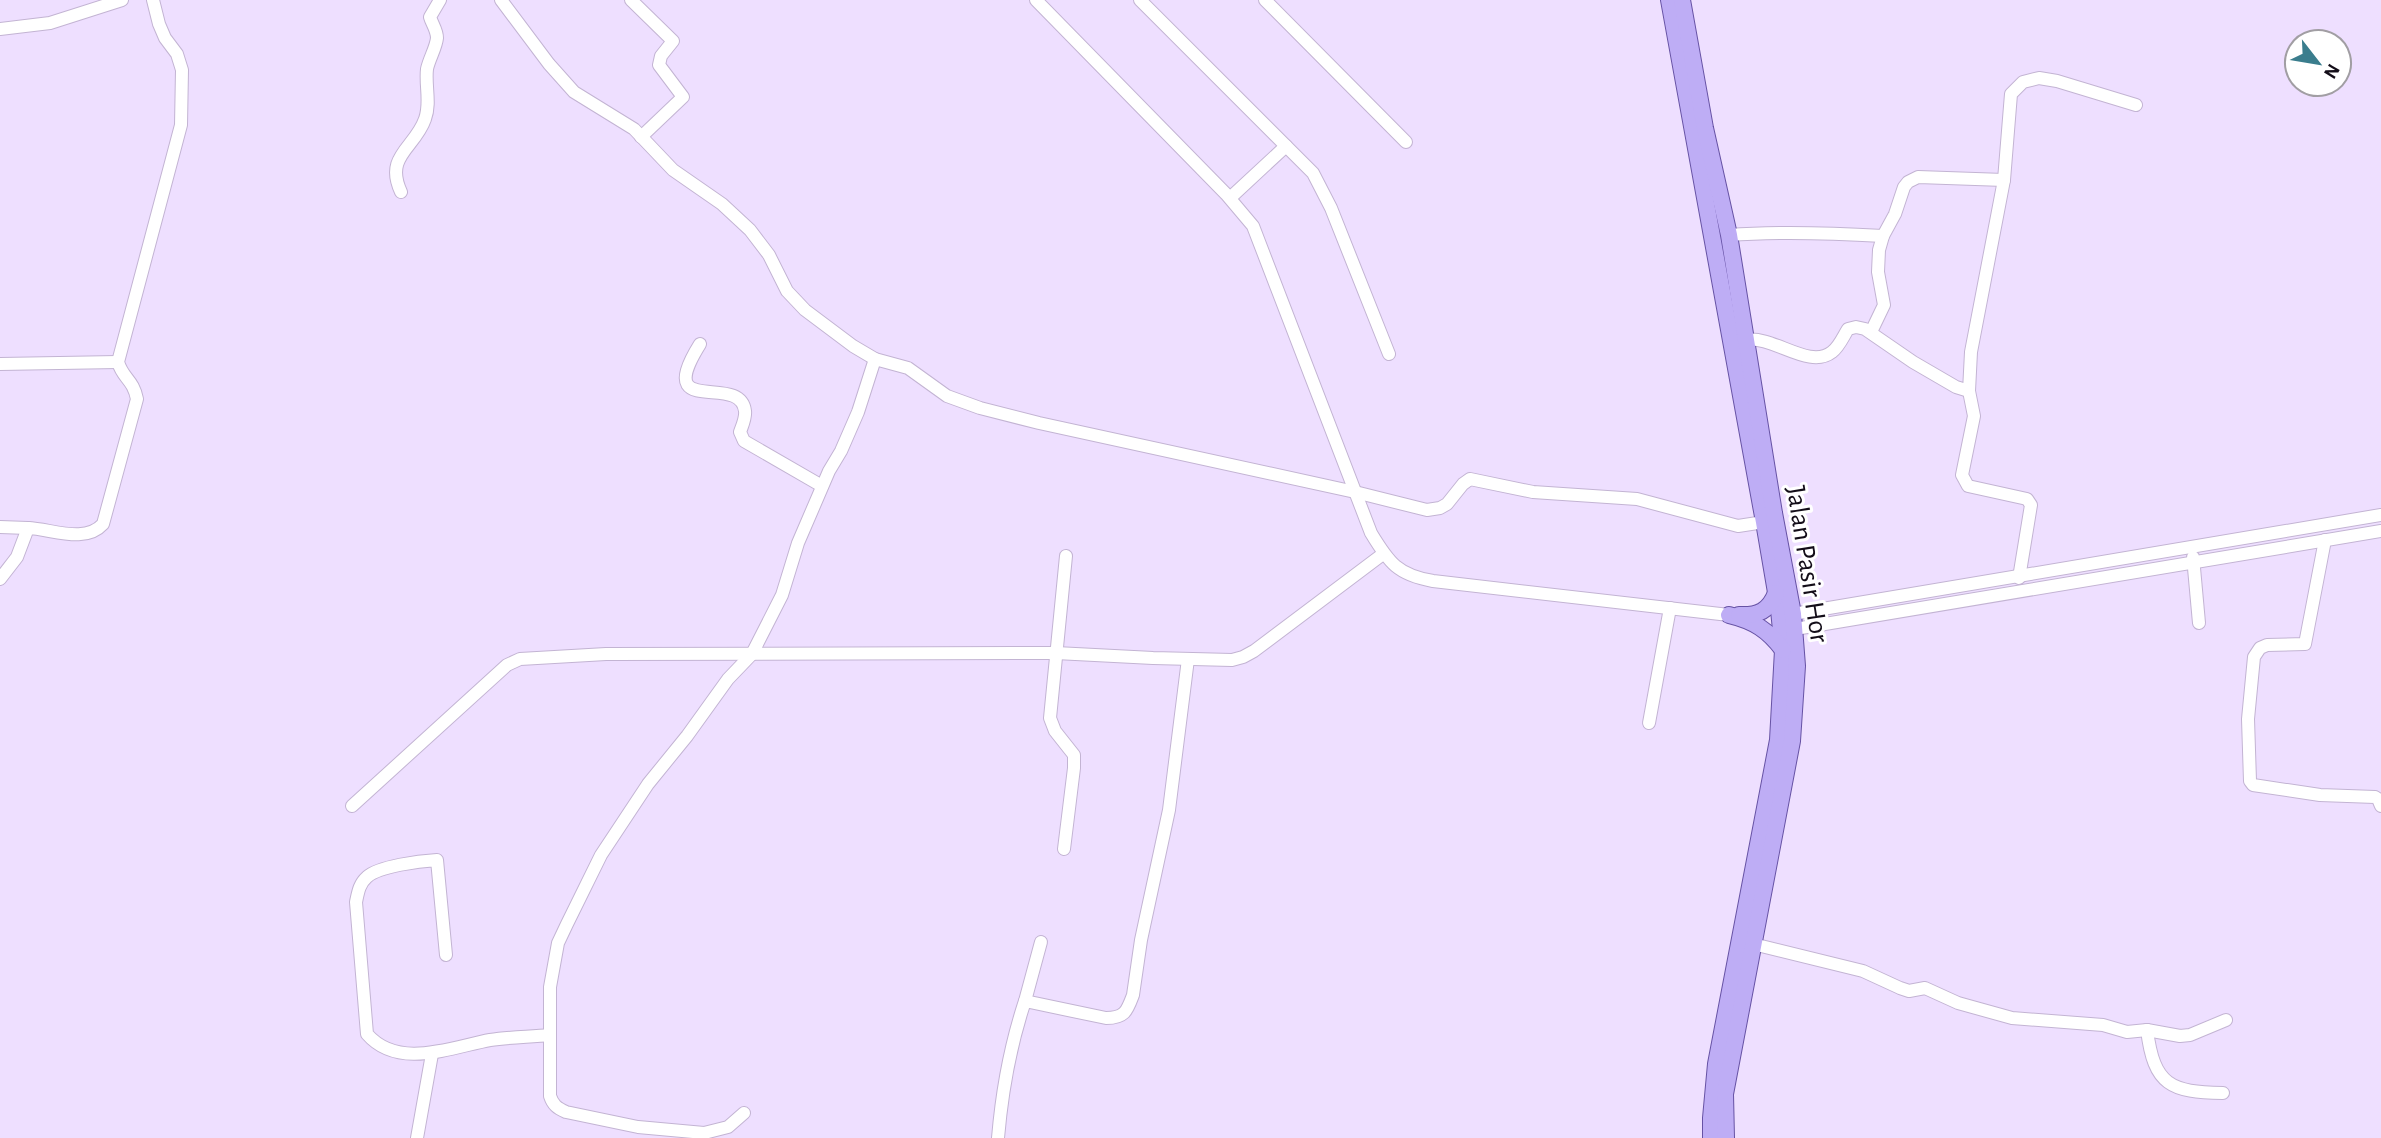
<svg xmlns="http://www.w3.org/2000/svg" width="2381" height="1138" font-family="'Alegreya Sans',sans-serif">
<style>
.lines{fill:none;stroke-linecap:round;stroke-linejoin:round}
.minor-casing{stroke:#c3b4d3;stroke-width:14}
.major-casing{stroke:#6652a4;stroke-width:18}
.minor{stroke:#fff;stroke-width:12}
.major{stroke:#beadf5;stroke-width:16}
.labels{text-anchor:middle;stroke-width:6;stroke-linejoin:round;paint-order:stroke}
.street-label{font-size:28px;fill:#130d18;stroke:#fff}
</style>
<rect width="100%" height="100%" fill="#eedfff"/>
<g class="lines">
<defs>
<g id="minor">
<path d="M 501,0 L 549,64 L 574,92 L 634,129 L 673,170 L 722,204 L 750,230 L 769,255 L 787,291 L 805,310 L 853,346 L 875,359 L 908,368 L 947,396 L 980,408 L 1039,423 L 1355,492 L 1427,510 L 1440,508 L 1447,504 L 1463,484 L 1470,479 L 1533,492 L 1637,499 L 1738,526 L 1764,522"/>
<path d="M 631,0 L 673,41 L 661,56 L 659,65 L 683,97 L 641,137"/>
<path d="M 1036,0 L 1226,194 L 1253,226 L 1371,533 C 1389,563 1398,575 1433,581 L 1729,615"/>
<path d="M 1140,0 L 1313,173 L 1331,208 L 1389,354"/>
<path d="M 1265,0 L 1406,142"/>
<path d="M 0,29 L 50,23 L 122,0"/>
<path d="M 401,192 C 384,156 415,148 425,119 C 431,103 425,86 427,69 C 429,59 436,48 437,38 C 437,30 432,24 430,17 L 440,0"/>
<path d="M 1230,198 L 1286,146"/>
<path d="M 1729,235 C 1780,231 1832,233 1883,236"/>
<path d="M 1871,332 L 1884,305 L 1878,272 L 1879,250 L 1883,236 L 1895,214 L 1904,187 L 1908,182 L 1918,177 L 2004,180"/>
<path d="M 1746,340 C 1773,335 1809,370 1832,352 C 1839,347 1843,337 1848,329 L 1856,327 L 1865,329 L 1913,362 L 1956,387 L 1969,391 L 1971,352 L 2004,180 L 2011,94 L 2023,82 L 2039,78 L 2057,81 L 2136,105"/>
<path d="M 700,344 C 652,421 740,371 745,411 C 746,418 742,426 740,432 L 744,441 L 822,486"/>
<path d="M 0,364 L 118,362"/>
<path d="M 1969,391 L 1974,416 L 1962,475 L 1968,486 L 2027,499 L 2031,505 L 2019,578"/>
<path d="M 0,527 L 28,528"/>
<path d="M 2325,540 L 2305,644 L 2267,645 L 2260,648 L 2254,657 L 2248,719 L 2250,781 L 2253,785 L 2320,795 L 2375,797 L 2378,799 L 2381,806"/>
<path d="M 2193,557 L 2199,623"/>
<path d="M 0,579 L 17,557 L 28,528 C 52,529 85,544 103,524 L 137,399 C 133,379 123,379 118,362 L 181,125 L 182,70 L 177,54 L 165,38 L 159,24 L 153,0"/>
<path d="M 1793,614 L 2381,515"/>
<path d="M 1795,629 L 2381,531"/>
<path d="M 1649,723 L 1670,608"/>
<path d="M 352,806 L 507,665 L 520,659 L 606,654 L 1056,653 L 1153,658 L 1232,660 L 1243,657 L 1254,651 L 1383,554"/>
<path d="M 1064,849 L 1074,768 L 1074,755 L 1055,731 L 1050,718 L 1066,556"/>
<path d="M 1753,944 L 1863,971 L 1900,988 L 1909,991 L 1925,988 L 1958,1003 L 2012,1018 L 2103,1025 L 2127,1032 L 2147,1030 L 2180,1036 L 2190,1035 L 2226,1020"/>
<path d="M 446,955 L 437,860 C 420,861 379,866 367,877 C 359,884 358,893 356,902 L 367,1034 C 398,1070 452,1047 490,1040 C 510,1037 530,1037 550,1035"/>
<path d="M 1025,1001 L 1041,942"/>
<path d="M 2147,1030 C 2154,1086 2171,1092 2223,1093"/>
<path d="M 744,1113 L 728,1127 L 704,1133 L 638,1127 L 566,1112 C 557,1108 553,1105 550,1096 L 550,987 L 558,943 L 567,924 L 601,855 L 648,784 L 687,736 L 728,679 L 752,654 L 782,595 L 798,543 L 829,471 L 841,451 L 858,412 L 875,359"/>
<path d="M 417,1138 L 432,1054"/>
<path d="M 998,1138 C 1002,1091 1010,1046 1025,1001 L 1106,1018 C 1125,1018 1127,1011 1133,995 L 1141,940 L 1169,810 L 1188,659"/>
</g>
<g id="major">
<path d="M 1669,0 L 1764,522 L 1779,610 L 1783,650 L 1778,740 L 1716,1064 L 1711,1118 L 1711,1138"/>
<path d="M 1682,0 L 1705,128 L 1729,235 L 1774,513 L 1793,614 L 1797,666 L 1792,741 L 1725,1094 L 1726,1138"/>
<path d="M 1729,615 C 1754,621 1768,630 1783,650"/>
<path d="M 1739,615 C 1758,616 1769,611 1776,593"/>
</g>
</defs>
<use href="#minor" class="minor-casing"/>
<use href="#major" class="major-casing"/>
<use href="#minor" class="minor"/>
<use href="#major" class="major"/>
</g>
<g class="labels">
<g class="street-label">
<text transform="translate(1809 564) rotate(81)" y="10">Jalan Pasir Hor</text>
</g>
</g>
<g transform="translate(2318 63) rotate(121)"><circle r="33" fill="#ffffff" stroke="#a19ea3" stroke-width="2"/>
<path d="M0-5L12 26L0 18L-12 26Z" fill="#3a7d8d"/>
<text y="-10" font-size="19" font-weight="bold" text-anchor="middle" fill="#130d18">N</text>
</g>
</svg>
